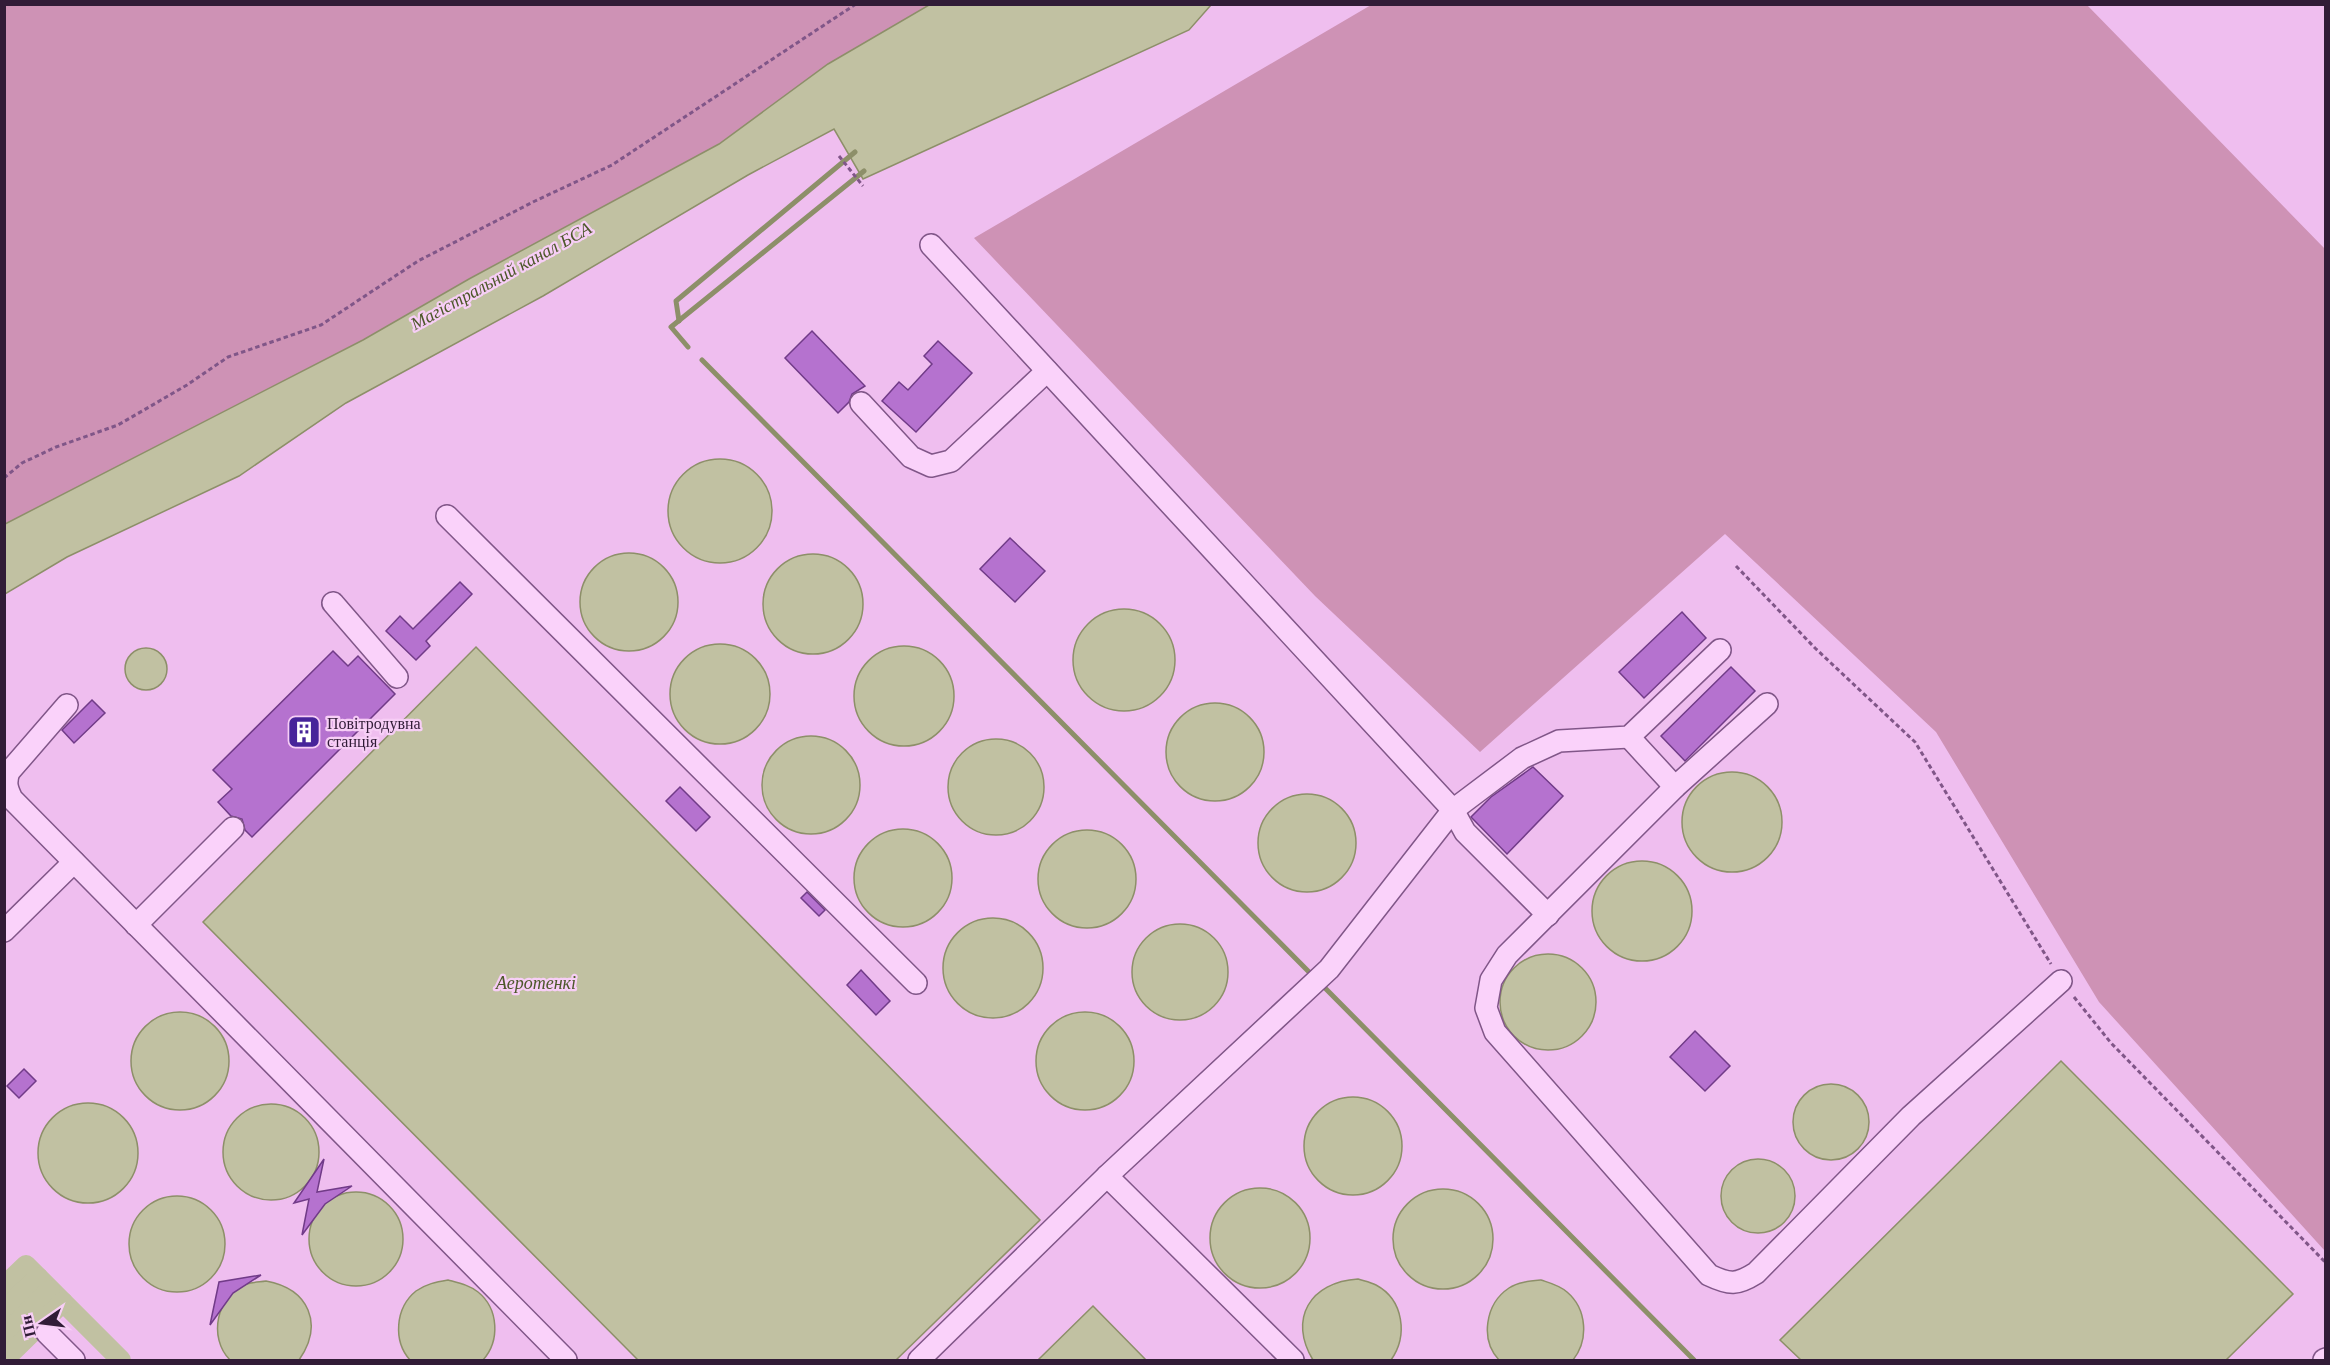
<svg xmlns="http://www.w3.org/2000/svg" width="2330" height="1365" font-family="'Libre Baskerville',serif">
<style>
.green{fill:#ce92b5}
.water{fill:#c1c1a2;stroke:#8d8f69;stroke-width:1.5}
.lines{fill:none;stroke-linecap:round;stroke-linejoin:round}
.stream{stroke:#8d8f69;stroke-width:5}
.canal{stroke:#c1c1a2;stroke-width:20}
.building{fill:#b572cf;stroke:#713b88;stroke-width:1.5}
.minor-casing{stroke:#805688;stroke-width:24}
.path{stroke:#805688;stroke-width:3;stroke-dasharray:4.5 3;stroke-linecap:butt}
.minor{stroke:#fad2fa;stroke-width:21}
.labels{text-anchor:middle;stroke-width:4.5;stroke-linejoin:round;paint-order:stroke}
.poi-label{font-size:16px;fill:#311c37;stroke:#f7cef6;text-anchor:start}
.water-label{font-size:18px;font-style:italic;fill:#4d582a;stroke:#f7cef6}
</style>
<rect width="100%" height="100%" fill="#efbeef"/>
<g class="green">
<path d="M 5,5 L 929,5 L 828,64 L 719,144 L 469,279 L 363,340 L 5,524 Z"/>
<path d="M 1371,5 L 2087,5 L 2325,249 L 2325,1251 L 2099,1002 L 1936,732 L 1725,534 L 1480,752 L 1315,596 L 974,238 Z"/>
</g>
<g class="water">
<path d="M 929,5 L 1211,5 L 1189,30 L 863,179 L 834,129 L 748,175 L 543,296 L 346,403 L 239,476 L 67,557 L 5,594 L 5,524 L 363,340 L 469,279 L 719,144 L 828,64 Z"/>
<circle cx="720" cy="511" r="52"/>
<circle cx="629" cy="602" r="49"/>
<circle cx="813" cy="604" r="50"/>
<circle cx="1124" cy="660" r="51"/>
<circle cx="720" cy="694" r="50"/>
<circle cx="904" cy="696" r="50"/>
<path d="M 476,647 L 1040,1220 L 896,1360 L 638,1360 L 203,922 Z"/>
<circle cx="146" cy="669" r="21"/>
<circle cx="1215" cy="752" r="49"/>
<circle cx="811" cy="785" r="49"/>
<circle cx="996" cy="787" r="48"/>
<circle cx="1732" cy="822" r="50"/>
<circle cx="1307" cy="843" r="49"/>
<circle cx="903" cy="878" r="49"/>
<circle cx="1087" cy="879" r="49"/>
<circle cx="1642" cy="911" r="50"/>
<circle cx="993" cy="968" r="50"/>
<circle cx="1180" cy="972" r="48"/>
<circle cx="1548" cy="1002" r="48"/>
<circle cx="1085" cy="1061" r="49"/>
<circle cx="180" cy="1061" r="49"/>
<path d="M 2061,1061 L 2293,1294 L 2226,1360 L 1801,1360 L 1780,1340 Z"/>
<circle cx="1831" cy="1122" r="38"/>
<circle cx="1353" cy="1146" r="49"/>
<circle cx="88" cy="1153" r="50"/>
<circle cx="271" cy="1152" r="48"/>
<circle cx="1758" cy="1196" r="37"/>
<circle cx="1260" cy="1238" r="50"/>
<circle cx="1443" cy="1239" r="50"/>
<circle cx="356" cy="1239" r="47"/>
<circle cx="177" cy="1244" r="48"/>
<path d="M 1358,1279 C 1364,1281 1370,1282 1376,1285 C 1404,1300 1408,1336 1391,1360 L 1313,1360 C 1288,1319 1310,1282 1358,1279 Z"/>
<path d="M 448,1280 C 459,1283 469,1285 478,1292 C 499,1309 500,1341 483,1360 L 410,1360 C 393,1341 395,1308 416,1291 C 426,1284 436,1282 448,1280 Z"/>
<path d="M 1541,1280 C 1550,1283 1559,1285 1567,1292 C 1587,1309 1589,1340 1573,1360 L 1499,1360 C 1480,1340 1485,1304 1509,1288 C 1518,1282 1530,1281 1541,1280 Z"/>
<path d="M 266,1281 C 309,1289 324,1324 299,1360 L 230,1360 C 208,1338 216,1295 247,1284 C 253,1282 260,1282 266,1281 Z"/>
<path d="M 1093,1306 L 1146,1360 L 1038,1360 Z"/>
</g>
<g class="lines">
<g class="stream">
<path d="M 679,321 L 676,301 L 855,152"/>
<path d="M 688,347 L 671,327 L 864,171"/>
<path d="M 702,360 L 1311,974"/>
<path d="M 1325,988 L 1694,1360"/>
</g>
<g class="canal">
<path d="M 4,1286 L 26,1265 L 121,1360"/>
<path d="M 4,1311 L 38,1277"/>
<path d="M 4,1335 L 50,1290"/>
<path d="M 4,1360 L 63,1302"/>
</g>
</g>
<g class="building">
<path d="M 812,331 L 865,386 L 852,394 L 849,402 L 838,413 L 785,358 Z"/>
<path d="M 938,341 L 972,373 L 916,432 L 882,401 L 899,382 L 908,390 L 932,364 L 924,356 Z"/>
<path d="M 1010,538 L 1045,571 L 1015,602 L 980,569 Z"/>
<path d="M 460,582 L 472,594 L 426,641 L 430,646 L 416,660 L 386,631 L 400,616 L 413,629 Z"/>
<path d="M 1682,612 L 1706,638 L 1644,698 L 1619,672 Z"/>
<path d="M 333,651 L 348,666 L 358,656 L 395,694 L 252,837 L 245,830 L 242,819 L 231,816 L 218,802 L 232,789 L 213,770 Z"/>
<path d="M 1731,667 L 1755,691 L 1685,761 L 1661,736 Z"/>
<path d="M 92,700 L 105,713 L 74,743 L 62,730 Z"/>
<path d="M 1533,767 L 1563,796 L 1507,854 L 1471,817 L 1491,797 Z"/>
<path d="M 680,787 L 710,817 L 696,831 L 666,801 Z"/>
<path d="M 807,892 L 825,910 L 819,916 L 801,898 Z"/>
<path d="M 861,970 L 890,1001 L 876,1015 L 847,985 Z"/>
<path d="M 1695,1031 L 1730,1066 L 1705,1091 L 1670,1057 Z"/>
<path d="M 24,1069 L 36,1081 L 19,1098 L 7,1086 Z"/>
<path d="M 324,1159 L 317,1192 L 352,1186 L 325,1204 L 302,1235 L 309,1199 L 294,1203 Z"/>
<path d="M 261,1275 L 233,1293 L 210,1325 L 219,1282 Z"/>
</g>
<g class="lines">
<defs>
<g id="minor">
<path d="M 931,245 L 1453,810 L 1465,832 L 1548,915"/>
<path d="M 861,403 L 911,457 L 931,466 L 951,461 L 1047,371"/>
<path d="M 447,516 L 916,983"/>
<path d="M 333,603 L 397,677"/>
<path d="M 1767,704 L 1675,787 L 1507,955 L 1491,980 L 1486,1008 L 1495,1032 L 1709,1275 C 1730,1285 1737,1285 1756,1273 L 1911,1116 L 2061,981"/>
<path d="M 67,705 L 9,772 C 5,783 7,789 12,799 L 566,1360"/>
<path d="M 1629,737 L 1675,787"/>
<path d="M 136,925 L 233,828"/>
<path d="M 4,931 L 74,862"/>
<path d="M 1107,1176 L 1293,1360"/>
<path d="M 47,1333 L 74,1360"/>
<path d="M 919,1360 L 1107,1176 L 1329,969 L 1453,810 L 1522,758 L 1559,741 L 1629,737 L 1720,650"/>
<path d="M 2324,1360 L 2326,1359"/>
</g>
</defs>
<use href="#minor" class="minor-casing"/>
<g class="path">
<path d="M 839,156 L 863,186"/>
<path d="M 4,478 L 22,463 L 56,447 L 118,425 L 187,385 L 228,357 L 321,325 L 418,261 L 535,201 L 612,165 L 856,4"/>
<path d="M 1736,566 L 1815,648 L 1915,742 L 2051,964"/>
<path d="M 2074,997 L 2111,1043 L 2326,1263"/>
</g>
<use href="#minor" class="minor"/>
</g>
<defs>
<symbol id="building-square" viewBox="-11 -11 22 22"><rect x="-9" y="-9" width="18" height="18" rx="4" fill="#47249a" stroke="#f7cef6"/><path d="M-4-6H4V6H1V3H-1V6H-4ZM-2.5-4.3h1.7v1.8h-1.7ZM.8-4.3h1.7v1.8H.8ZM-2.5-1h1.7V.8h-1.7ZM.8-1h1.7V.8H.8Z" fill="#fff"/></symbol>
</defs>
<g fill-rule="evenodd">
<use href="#building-square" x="285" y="713" width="38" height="38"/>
</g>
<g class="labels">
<g class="poi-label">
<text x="327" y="729">Повітродувна<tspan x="327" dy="18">станція</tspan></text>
</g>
<g class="water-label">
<text transform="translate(501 276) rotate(-29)" y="6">Магістральний канал БСА</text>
<text x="536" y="989">Аеротенкі</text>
</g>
</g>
<rect width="2330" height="1365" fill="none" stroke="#311c37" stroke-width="12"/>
<g transform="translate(42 1323) rotate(256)" stroke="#f7cef6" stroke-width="4.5" paint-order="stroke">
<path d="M0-4.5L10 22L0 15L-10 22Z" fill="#311c37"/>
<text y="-9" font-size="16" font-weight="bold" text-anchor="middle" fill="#311c37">Пн</text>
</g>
</svg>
